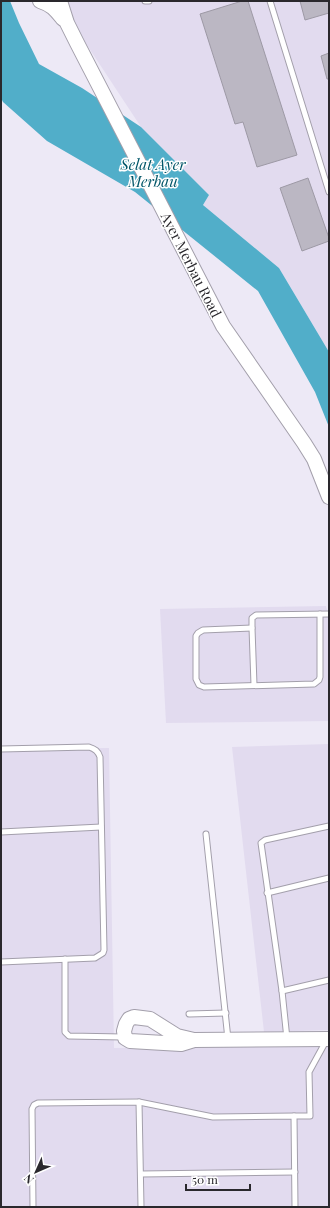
<svg xmlns="http://www.w3.org/2000/svg" width="330" height="1208" font-family="'Playfair Display',serif">
<style>
.built{fill:#e2dbef}
.water{fill:#51aec9}
.building{fill:#bbb7c3;stroke:#9d99a5}
.lines{fill:none;stroke-linecap:round;stroke-linejoin:round}
.lane-casing{stroke:#a39fab;stroke-width:7}
.secondary-casing{stroke:#a39fab;stroke-width:16}
.lane{stroke:#fff;stroke-width:5}
.secondary{stroke:#fff;stroke-width:14}
.labels{text-anchor:middle;stroke-width:3;stroke-linejoin:round;paint-order:stroke}
.street-label{font-size:14px;fill:#2a282d;stroke:#fff}
.water-label{font-size:15px;font-style:italic;fill:#005568;stroke:#fff}
</style>
<rect width="100%" height="100%" fill="#ede9f6"/>
<g class="built">
<path d="M 58,1 L 329,1 L 329,352 L 279,268 L 203,205 L 209,195 L 141,127 Z"/>
<path d="M 326,606 L 329,617 L 329,721 L 166,723 L 160,609 Z"/>
<path d="M 329,744 L 329,1030 L 264,1032 L 232,747 Z"/>
<path d="M 109,748 L 114,1048 L 329,1046 L 329,1207 L 1,1207 L 1,749 Z"/>
</g>
<path class="water" d="M 1,1 L 10,1 L 19,23 L 39,64 L 82,88 L 141,127 L 209,195 L 203,205 L 279,268 L 329,352 L 329,427 L 315,392 L 258,291 L 135,192 L 47,141 L 3,102 L 1,98 Z"/>
<g class="building">
<path d="M 242,1 L 248,1 L 297,155 L 257,167 L 243,122 L 235,124 L 200,14 Z"/>
<path d="M 300,1 L 329,1 L 329,13 L 305,20 Z"/>
<path d="M 329,53 L 329,79 L 327,79 L 321,56 Z"/>
<path d="M 308,178 L 329,238 L 329,241 L 302,251 L 280,188 Z"/>
</g>
<g class="lines">
<defs>
<g id="lane">
<path d="M 145,1 L 149,1"/>
<path d="M 270,1 L 329,192"/>
<path d="M 252,628 L 203,630 L 198,633 L 196,636 L 196,679 L 199,685 L 204,687 L 314,684 L 319,680 L 320,677 L 320,614"/>
<path d="M 254,685 L 252,628 L 252,618 L 256,615 L 329,614"/>
<path d="M 1,749 L 89,747 C 95,749 98,751 100,757 L 104,950 L 103,953 L 95,958 L 1,962"/>
<path d="M 1,832 L 101,827"/>
<path d="M 206,834 L 228,1039"/>
<path d="M 267,893 L 329,878"/>
<path d="M 65,959 L 65,1032 L 69,1036 L 123,1037"/>
<path d="M 282,991 L 329,980"/>
<path d="M 189,1014 L 226,1013"/>
<path d="M 287,1039 L 282,991 L 261,843 L 265,840 L 329,826"/>
<path d="M 139,1102 L 141,1207"/>
<path d="M 294,1116 L 310,1116 L 309,1072 L 326,1041"/>
<path d="M 141,1174 L 295,1172"/>
<path d="M 33,1207 L 32,1109 L 34,1105 L 38,1103 L 139,1102 L 213,1117 L 294,1116 L 295,1207"/>
</g>
<g id="secondary">
<path d="M 40,1 C 52,5 55,9 63,19"/>
<path d="M 60,1 L 67,23 L 77,43 L 223,326 L 304,443 L 314,459 L 329,497"/>
<path d="M 194,1040 L 181,1044 L 130,1041 L 125,1038 L 124,1031 L 126,1024 L 129,1019 L 134,1017 L 150,1019 L 177,1036 L 194,1040 L 329,1039"/>
</g>
</defs>
<use href="#lane" class="lane-casing"/>
<use href="#secondary" class="secondary-casing"/>
<use href="#lane" class="lane"/>
<use href="#secondary" class="secondary"/>
</g>
<g class="labels">
<g class="street-label">
<text transform="translate(191 265) rotate(63)" y="5">Ayer Merbau Road</text>
</g>
<g class="water-label">
<text x="153" y="170">Selat Ayer<tspan x="153" dy="17">Merbau</tspan></text>
</g>
</g>
<rect width="330" height="1208" fill="none" stroke="#2a282d" stroke-width="4"/>
<g transform="translate(36 1172) rotate(225)" stroke="#ffffff" stroke-width="3" paint-order="stroke">
<path d="M0-3L7 15L0 10L-7 15Z" fill="#2a282d"/>
<text y="-6" font-size="11" font-weight="bold" text-anchor="middle" fill="#2a282d">N</text>
</g>
<path d="M186 1184v6h64v-6" fill="none" stroke="#2a282d" stroke-width="2"/>
<text x="192" y="1184" font-size="12" fill="#2a282d" stroke="#ffffff" stroke-width="3" paint-order="stroke">50 m</text>
</svg>
